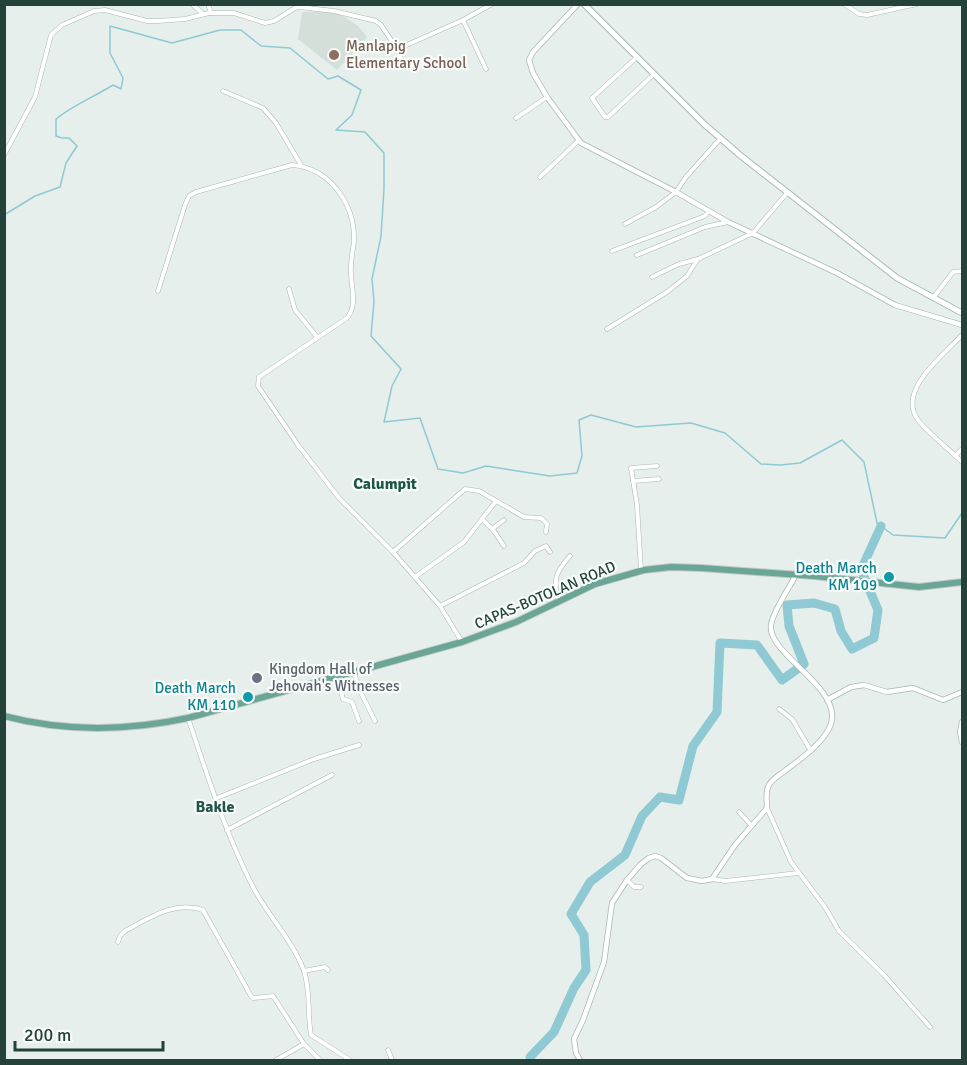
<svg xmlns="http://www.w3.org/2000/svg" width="967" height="1065" font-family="Signika,sans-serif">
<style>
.built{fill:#d4dfda}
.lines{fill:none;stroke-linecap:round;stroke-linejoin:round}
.stream{stroke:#8ec9d4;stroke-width:1.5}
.river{stroke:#8ec9d4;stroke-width:9}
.minor-casing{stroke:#a8b8b2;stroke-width:5}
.tertiary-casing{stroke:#a8b8b2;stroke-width:6}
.secondary-casing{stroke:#a4bbb3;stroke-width:7}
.primary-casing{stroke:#c2cac8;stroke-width:8}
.minor{stroke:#fff;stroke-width:4}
.tertiary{stroke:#fff;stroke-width:4.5}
.secondary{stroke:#fff;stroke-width:5}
.primary{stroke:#6aa596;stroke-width:6}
.education-dot{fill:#8d6e63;stroke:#f7fbf9;stroke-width:2}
.culture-dot{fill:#0f9aa8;stroke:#f7fbf9;stroke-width:2}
.worship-dot{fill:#6b7280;stroke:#f7fbf9;stroke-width:2}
.labels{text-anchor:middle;stroke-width:4.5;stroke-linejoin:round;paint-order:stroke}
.education-label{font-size:15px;fill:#785e54;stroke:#f7fbf9;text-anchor:start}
.culture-label{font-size:15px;fill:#0d838f;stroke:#f7fbf9;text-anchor:end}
.street-label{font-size:15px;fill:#24423a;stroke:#f7fbf9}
.worship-label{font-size:15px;fill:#5b616d;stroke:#f7fbf9;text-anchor:start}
.neighbourhood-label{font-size:16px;font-weight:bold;fill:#1f5548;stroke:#f7fbf9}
</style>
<rect width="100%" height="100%" fill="#e6efeb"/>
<path class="built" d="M 335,11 L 358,26 L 367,37 L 337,70 L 298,39 L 302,12 Z"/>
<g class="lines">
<path class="stream" d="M 4,215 L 35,196 L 60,187 L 66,163 L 77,146 L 69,138 L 62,138 L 56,136 L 56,119 C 73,105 94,97 113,85 L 121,89 L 123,78 L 110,53 L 110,26 L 172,43 L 220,30 L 241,30 L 261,46 L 290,48 L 328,79 L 338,76 L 361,90 L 352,115 L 336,130 L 365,132 L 384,153 L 384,189 L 381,236 L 372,279 L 374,301 L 371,336 L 401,369 L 392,386 L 384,422 L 420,418 L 438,469 L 463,473 L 486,466 L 550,476 L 577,473 L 582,456 L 579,420 L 591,415 L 636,427 L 691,423 L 725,433 L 761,464 L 780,465 L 800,463 L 842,440 L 864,462 L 877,523 L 893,535 L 945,538 L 962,513"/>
<path class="river" d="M 531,1060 L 530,1057 L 554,1032 L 574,988 L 586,970 L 584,935 L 571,914 L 590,882 L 625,855 L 642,816 L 660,797 L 679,800 L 693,746 L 717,712 L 720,643 L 757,645 L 782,680 L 804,664 L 789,626 L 787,605 L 814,603 L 835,609 L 841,631 L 852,649 L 874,638 L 878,610 L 861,570 L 881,526"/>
<defs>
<g id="minor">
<path d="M 192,4 L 203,14"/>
<path d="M 208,4 L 211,13"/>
<path d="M 844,4 L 859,14 L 867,15 L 917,4"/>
<path d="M 463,20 L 486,69"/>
<path d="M 397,48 L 401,58"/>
<path d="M 636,58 L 592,98 L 605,117 L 608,117 L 653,75"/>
<path d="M 223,91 L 263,108 L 276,123 L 301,165"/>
<path d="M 516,118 L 547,97"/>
<path d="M 4,155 L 35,97 L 51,35 L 62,25 L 94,11 L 105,10 L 147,21 L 158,21 L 185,19 L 209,13 L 234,13 L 265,23 L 274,21 L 295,8 L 299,7 L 334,11 L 376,21 L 381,25 L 395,46 L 400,48 L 463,20 L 492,4"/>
<path d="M 540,177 L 578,141"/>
<path d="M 625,224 L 656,207 L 676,192 L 686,177 L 720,139"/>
<path d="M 612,251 L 705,216 L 709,211"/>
<path d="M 637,255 L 705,227 L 728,222"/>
<path d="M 652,277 L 679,264 L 698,259"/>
<path d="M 289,289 L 295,310 L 317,337"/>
<path d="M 158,291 L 185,205 L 189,196 L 196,192 L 292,165 C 330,168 355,204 354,241 C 353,251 350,262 351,273 C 351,288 358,305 347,318 L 259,377 L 258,386 L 298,445 L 339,498 L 393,552 L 440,606 L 462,642"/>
<path d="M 933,298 L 953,272 L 962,271"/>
<path d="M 607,329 L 667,292 L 687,276 L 698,259 L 753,233 L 787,193"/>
<path d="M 962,335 C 945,354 896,390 918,420 C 929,434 949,449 962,462"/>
<path d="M 955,456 L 962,449"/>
<path d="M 633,481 L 659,479"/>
<path d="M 483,520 L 494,531 L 504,546"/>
<path d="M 492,529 L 504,520"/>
<path d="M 393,552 L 465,489 L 479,491 L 524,517 L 541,518 L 547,524 L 546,532"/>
<path d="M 641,570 L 637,505 L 631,468 L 657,466"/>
<path d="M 415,577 L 464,542 L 496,501"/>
<path d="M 559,601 C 552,579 556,572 570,556"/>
<path d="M 440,606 L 524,563 L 535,551 L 546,546 L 550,552"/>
<path d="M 354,673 L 361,693 L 375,721"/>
<path d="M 337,677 L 343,699 L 352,702 L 359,721"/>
<path d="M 779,709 L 792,719 L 811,751"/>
<path d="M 188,718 C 207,774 225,832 252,885 C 267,915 292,939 304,971 C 311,992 307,1014 311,1035 L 350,1060"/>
<path d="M 217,798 L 314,759 L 359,745"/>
<path d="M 767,808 L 791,862 L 825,907 L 839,931 L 884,975 L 930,1027"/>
<path d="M 739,812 L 752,826"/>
<path d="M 227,830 L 332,775"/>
<path d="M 712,879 L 725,881 L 798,873"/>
<path d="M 627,880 L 634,887 L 641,887"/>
<path d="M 118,942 L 120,936 L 125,931 C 149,918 176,900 203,910 L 251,996 L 253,998 L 273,996 L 304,1044 L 320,1060"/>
<path d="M 304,971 L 325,967 L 328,970"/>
<path d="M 388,1050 L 392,1060"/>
<path d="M 276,1060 L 304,1044"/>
</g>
<g id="tertiary">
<path d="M 578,4 L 533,52 L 529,60 L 533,73 L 547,97 L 581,143 L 676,192 L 728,222 L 837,273 L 895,305 L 962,325"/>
<path d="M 827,700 L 851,687 L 864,685 L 887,692 L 913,688 L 943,700 L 962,692"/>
<path d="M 962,722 L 960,732 L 962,742"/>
<path d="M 580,1060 L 576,1053 L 574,1039 L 583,1020 L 604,962 L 612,903 L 627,880 L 641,864 L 649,858 L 655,856 L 661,858 L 687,878 L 702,881 L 712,879 L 735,845 L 767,808 C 767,801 765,791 769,785 C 772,779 781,774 786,770 C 801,759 830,738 832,719 C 836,684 767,653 771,625 C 773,611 789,588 796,575"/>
</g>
<path id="secondary" d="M 584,4 L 704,124 L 741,156 L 897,278 L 962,313"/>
<path id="primary" d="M 4,716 C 65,732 127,731 188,718 L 462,642 L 516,622 L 595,584 L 644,570 L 671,567 L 701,568 L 814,576 L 919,587 L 962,582"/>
</defs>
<use href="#minor" class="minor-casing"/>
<use href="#tertiary" class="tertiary-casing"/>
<use href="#secondary" class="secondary-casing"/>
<use href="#primary" class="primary-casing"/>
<use href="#minor" class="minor"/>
<use href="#tertiary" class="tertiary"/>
<use href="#secondary" class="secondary"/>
<use href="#primary" class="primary"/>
</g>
<circle class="education-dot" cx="334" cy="55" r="6"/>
<g class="culture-dot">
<circle cx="889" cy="577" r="6"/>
<circle cx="248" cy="697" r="6"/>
</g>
<circle class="worship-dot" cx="257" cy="678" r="6"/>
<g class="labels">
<g class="education-label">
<text x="346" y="51">Manlapig<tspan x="346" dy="17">Elementary School</tspan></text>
</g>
<g class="culture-label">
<text x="877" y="573">Death March<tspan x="877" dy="17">KM 109</tspan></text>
<text x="236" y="693">Death March<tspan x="236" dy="17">KM 110</tspan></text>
</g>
<g class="street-label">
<text transform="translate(545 595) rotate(-23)" y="5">CAPAS-BOTOLAN ROAD</text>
</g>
<g class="worship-label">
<text x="269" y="674">Kingdom Hall of<tspan x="269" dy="17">Jehovah's Witnesses</tspan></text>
</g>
<g class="neighbourhood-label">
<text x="385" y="489">Calumpit</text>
<text x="215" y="812">Bakle</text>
</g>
</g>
<rect width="967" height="1065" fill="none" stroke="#24423a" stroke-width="12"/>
<path d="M15 1041v9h148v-9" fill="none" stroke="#24423a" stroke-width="3"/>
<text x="24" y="1041" font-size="18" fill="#24423a" stroke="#f7fbf9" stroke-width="4.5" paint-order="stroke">200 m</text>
</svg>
